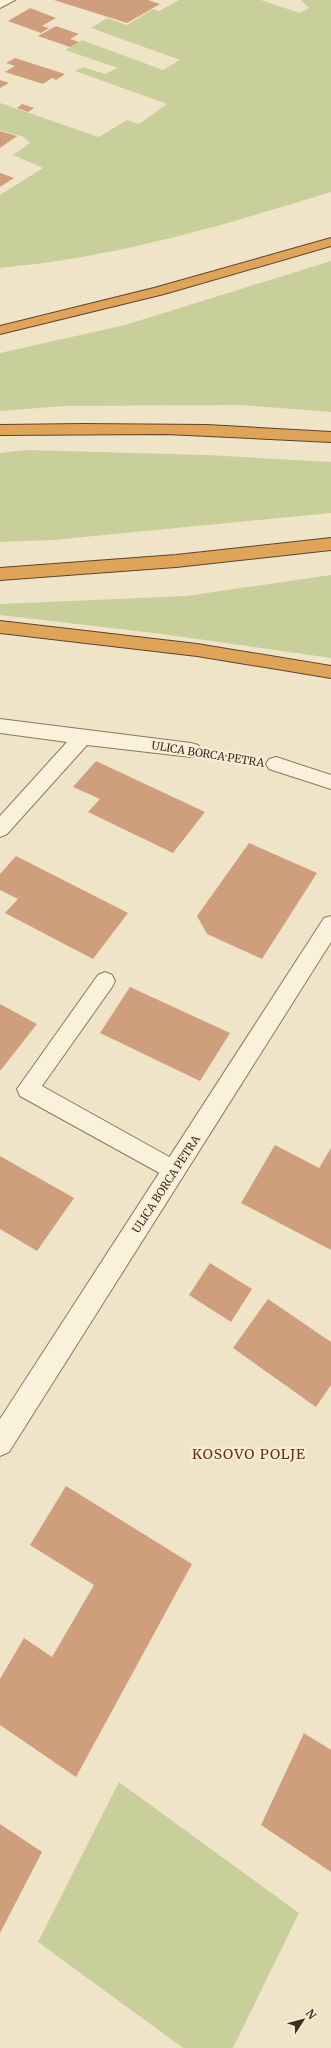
<svg xmlns="http://www.w3.org/2000/svg" width="331" height="2048" font-family="Merriweather,serif">
<style>
.green{fill:#c9cf9b}
.building{fill:#cf9f7d}
.lines{fill:none;stroke-linecap:round;stroke-linejoin:round}
.service-casing{stroke:#8d765c;stroke-width:2}
.minor-casing{stroke:#8d765c;stroke-width:2}
.motorway-casing{stroke:#5b4430;stroke-width:2}
.path{stroke:#8d765c;stroke-width:2;stroke-dasharray:2.5 1.5;stroke-linecap:butt}
.service{fill:#faf1dc;fill-rule:evenodd}
.minor{fill:#faf1dc;fill-rule:evenodd}
.motorway{fill:#e0a458;fill-rule:evenodd}
.labels{text-anchor:middle;stroke-width:4;stroke-linejoin:round;paint-order:stroke}
.street-label{font-size:11px;fill:#3d2e20;stroke:#f7eed8}
.near-neighbourhood-label{font-size:14px;letter-spacing:1px;fill:#6b2e1e;stroke:#f7eed8}
</style>
<rect width="100%" height="100%" fill="#f0e4c8"/>
<g class="green">
<path d="M 179,0 L 261,0 L 300,13 L 309,8 L 301,0 L 331,0 L 331,192 C 243,219 154,246 63,260 C 42,264 21,265 0,268 L 0,195 L 43,168 L 13,155 L 30,143 L 24,137 L 0,130 L 0,103 L 99,137 L 127,120 L 139,124 L 167,104 L 75,71 L 83,67 L 105,74 L 118,68 L 65,50 L 82,40 L 163,70 L 180,60 L 91,28 L 107,18 L 127,25 L 153,9 L 159,11 Z"/>
<path d="M 331,261 L 331,412 L 241,405 L 65,406 L 0,411 L 0,353 L 125,325 Z"/>
<path d="M 26,450 L 207,455 L 331,462 L 331,513 L 53,540 L 0,542 L 0,453 Z"/>
<path d="M 331,575 L 331,658 L 162,634 L 0,615 L 0,604 L 186,596 Z"/>
<path d="M 119,1782 L 299,1913 L 233,2048 L 183,2048 L 38,1942 Z"/>
</g>
<g class="building">
<path d="M 54,0 L 148,0 L 160,4 L 127,23 Z"/>
<path d="M 30,8 L 56,18 L 42,26 L 49,28 L 41,33 L 8,21 Z"/>
<path d="M 56,26 L 79,34 L 70,39 L 79,42 L 70,47 L 38,36 Z"/>
<path d="M 15,58 L 65,74 L 56,80 L 52,78 L 43,84 L 5,72 L 15,66 L 6,63 Z"/>
<path d="M 0,80 L 9,83 L 0,88 Z"/>
<path d="M 22,104 L 34,108 L 28,112 L 17,108 Z"/>
<path d="M 0,131 L 17,136 L 0,148 Z"/>
<path d="M 0,173 L 14,178 L 0,187 Z"/>
<path d="M 96,761 L 205,812 L 173,853 L 88,812 L 100,799 L 73,787 Z"/>
<path d="M 249,843 L 317,873 L 262,959 L 207,934 L 197,916 Z"/>
<path d="M 16,856 L 128,913 L 93,959 L 5,913 L 18,899 L 0,890 L 0,874 Z"/>
<path d="M 130,987 L 230,1033 L 200,1081 L 100,1033 Z"/>
<path d="M 0,1004 L 37,1024 L 0,1071 Z"/>
<path d="M 275,1145 L 319,1168 L 331,1148 L 331,1250 L 241,1203 Z"/>
<path d="M 0,1156 L 74,1198 L 37,1251 L 0,1229 Z"/>
<path d="M 210,1263 L 252,1289 L 231,1322 L 189,1295 Z"/>
<path d="M 268,1299 L 331,1342 L 331,1385 L 316,1407 L 233,1348 Z"/>
<path d="M 66,1486 L 192,1564 L 76,1777 L 0,1725 L 0,1679 L 24,1638 L 52,1657 L 94,1585 L 30,1545 Z"/>
<path d="M 304,1733 L 331,1750 L 331,1872 L 261,1825 Z"/>
<path d="M 0,1824 L 42,1852 L 0,1933 Z"/>
</g>
<g class="lines">
<defs>
<path id="service" d="M 105,972 L 112,975 L 115,981 L 112,987 L 42,1086 L 182,1164 L 185,1171 L 182,1178 L 174,1181 L 20,1096 L 17,1089 L 98,975 Z"/>
<g id="minor">
<path d="M 0,0 L 15,0 L 0,8 Z"/>
<path d="M 0,719 L 191,743 L 198,745 L 201,750 L 198,755 L 191,757 L 87,745 L 7,834 L 0,837 L 0,816 L 67,742 L 0,733 Z"/>
<path d="M 276,757 L 331,775 L 331,789 L 269,769 L 266,764 L 269,759 Z"/>
<path d="M 331,916 L 331,942 L 9,1452 L 0,1456 L 0,1419 L 324,918 Z"/>
</g>
<g id="motorway">
<path d="M 331,238 L 331,246 L 164,294 L 0,334 L 0,326 L 154,288 Z"/>
<path d="M 83,424 L 207,425 L 331,432 L 331,442 L 166,434 L 0,435 L 0,425 Z"/>
<path d="M 331,538 L 331,550 L 176,567 L 0,580 L 0,568 L 176,555 Z"/>
<path d="M 0,621 L 197,644 L 331,666 L 331,678 L 197,656 L 0,633 Z"/>
</g>
</defs>
<use href="#service" class="service-casing"/>
<use href="#minor" class="minor-casing"/>
<use href="#motorway" class="motorway-casing"/>
<path class="path" d="M 221,755 L 245,759"/>
<use href="#service" class="service"/>
<use href="#minor" class="minor"/>
<use href="#motorway" class="motorway"/>
</g>
<g class="labels">
<g class="street-label">
<text transform="translate(208 754) rotate(9)" y="4">ULICA BORCA PETRA</text>
<text transform="translate(166 1184) rotate(-57)" y="4">ULICA BORCA PETRA</text>
</g>
<g class="near-neighbourhood-label">
<text x="249" y="1459">KOSOVO POLJE</text>
</g>
</g>
<g transform="translate(303 2020) rotate(54)" stroke="#f7eed8" stroke-width="3" paint-order="stroke">
<path d="M0-3L7 15L0 10L-7 15Z" fill="#3d2e20"/>
<text y="-6" font-size="11" font-weight="bold" text-anchor="middle" fill="#3d2e20">N</text>
</g>
</svg>
